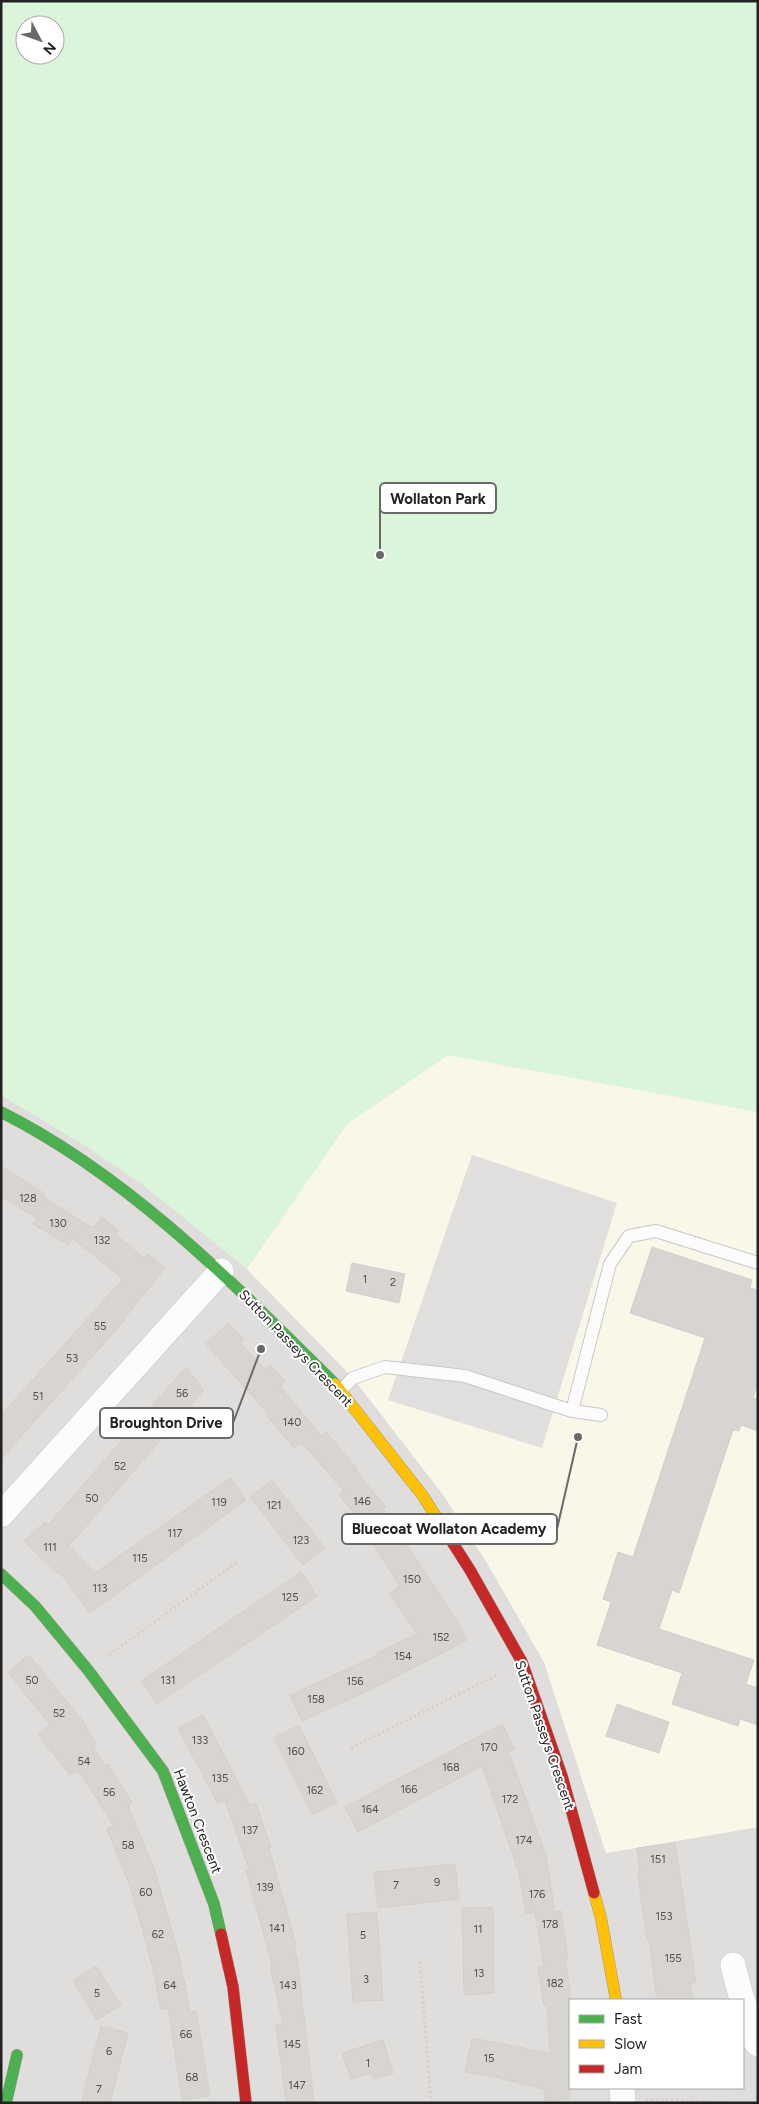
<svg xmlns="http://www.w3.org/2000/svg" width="759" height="2104" font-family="Figtree,sans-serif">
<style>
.residential{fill:#dfdedc;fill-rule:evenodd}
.education{fill:#f8f7e8}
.park{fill:#daf5da;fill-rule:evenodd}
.parking{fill:#e0dfde}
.building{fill:#d7d4d2;stroke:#d3d0cc}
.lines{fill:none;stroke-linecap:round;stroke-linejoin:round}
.lane-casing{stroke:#c9c8c7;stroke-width:14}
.street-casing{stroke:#c9c8c7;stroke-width:26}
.fast-casing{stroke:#999a82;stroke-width:12}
.slow-casing{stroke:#999a82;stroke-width:12}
.jam-casing{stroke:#999a82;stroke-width:12}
.path{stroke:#dccecd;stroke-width:3;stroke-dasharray:2.5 2.5;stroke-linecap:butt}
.lane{stroke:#fdfcfc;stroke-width:12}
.street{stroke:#fdfcfc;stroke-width:25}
.fast{stroke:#4caf50;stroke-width:11}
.slow{stroke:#ffc107;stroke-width:11}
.jam{stroke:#c62828;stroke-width:11}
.labels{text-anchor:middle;stroke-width:4;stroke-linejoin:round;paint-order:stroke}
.number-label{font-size:11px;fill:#4f4e4e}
.street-label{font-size:14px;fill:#222;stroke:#fff}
.leader{fill:none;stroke:#6a6968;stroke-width:2}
.callout-dot{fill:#6a6968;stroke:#fff;stroke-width:2}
.callout{fill:#fff;stroke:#6a6968;stroke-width:2}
.callout-label{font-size:15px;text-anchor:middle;font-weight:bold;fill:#222}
</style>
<rect width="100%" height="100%" fill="#f0eeeb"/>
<path class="residential" d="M 1,1095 L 86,1146 L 142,1184 L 188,1220 L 247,1269 L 353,1378 L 444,1496 L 486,1561 L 544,1662 L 606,1853 L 758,1827 L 758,2103 L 1,2103 ZM 570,2000 L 743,2000 L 743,2088 L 570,2088 Z"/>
<path class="education" d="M 448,1055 L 758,1112 L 758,1827 L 606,1853 L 544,1662 L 486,1561 L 444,1496 L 353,1378 L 247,1269 L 347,1124 Z"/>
<path class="park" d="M 1,1 L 758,1 L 758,1112 L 448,1055 L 347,1124 L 247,1269 L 142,1184 L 86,1146 L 1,1095 ZM 25,25 L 55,25 L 55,55 L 25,55 Z"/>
<path class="parking" d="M 472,1155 L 617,1203 L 542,1448 L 388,1400 Z"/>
<g class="building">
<path d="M 1,1166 L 45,1194 L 43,1197 L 93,1228 L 102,1217 L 119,1231 L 116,1235 L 144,1258 L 148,1254 L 165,1268 L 124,1319 L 125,1320 L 1,1459 L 1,1415 L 123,1279 L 72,1238 L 68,1245 L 33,1224 L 37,1218 L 1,1196 Z"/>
<path d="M 652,1247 L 752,1280 L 750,1288 L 758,1290 L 758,1383 L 753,1398 L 758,1400 L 758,1431 L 741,1425 L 739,1431 L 733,1430 L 679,1593 L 672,1590 L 659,1629 L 754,1660 L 746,1684 L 758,1688 L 758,1725 L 740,1719 L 738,1726 L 672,1704 L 682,1673 L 597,1645 L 611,1602 L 603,1599 L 618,1552 L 633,1557 L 705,1338 L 630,1313 Z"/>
<path d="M 352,1263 L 405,1274 L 399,1303 L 346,1291 Z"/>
<path d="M 228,1323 L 244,1339 L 240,1343 L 265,1369 L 270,1365 L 285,1381 L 280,1387 L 322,1436 L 326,1432 L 358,1470 L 356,1471 L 386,1507 L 383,1509 L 458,1622 L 467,1640 L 380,1685 L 302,1721 L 290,1695 L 378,1655 L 377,1653 L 417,1634 L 389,1593 L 400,1586 L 367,1535 L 371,1533 L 339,1495 L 344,1491 L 301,1442 L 294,1448 L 267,1416 L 269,1415 L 206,1344 Z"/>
<path d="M 186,1367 L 204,1390 L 69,1546 L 95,1573 L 230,1478 L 246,1500 L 90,1613 L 59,1571 L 57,1573 L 24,1541 L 45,1522 L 48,1525 Z"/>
<path d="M 272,1480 L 325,1548 L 303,1565 L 250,1497 Z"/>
<path d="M 301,1572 L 317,1596 L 157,1704 L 141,1681 Z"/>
<path d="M 29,1655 L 83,1721 L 96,1744 L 93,1746 L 105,1766 L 108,1764 L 132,1803 L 128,1806 L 154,1868 L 180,1959 L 190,2012 L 196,2011 L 210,2096 L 182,2100 L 168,2008 L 161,2010 L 152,1965 L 131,1889 L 107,1829 L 114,1826 L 78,1770 L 70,1775 L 38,1735 L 50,1725 L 8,1672 Z"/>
<path d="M 617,1704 L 669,1722 L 659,1753 L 606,1736 Z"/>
<path d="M 203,1715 L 250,1805 L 256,1804 L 271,1847 L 269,1848 L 296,1945 L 294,1946 L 298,1964 L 314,2103 L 286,2103 L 276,2025 L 283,2024 L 270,1966 L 272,1965 L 246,1870 L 249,1869 L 225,1800 L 218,1804 L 178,1728 Z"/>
<path d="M 502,1724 L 515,1749 L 509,1752 L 546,1856 L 555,1912 L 561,1911 L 568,1958 L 565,1958 L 570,1991 L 570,2099 L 545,2101 L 544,2089 L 485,2075 L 465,2072 L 472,2038 L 550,2053 L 547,2005 L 544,2005 L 538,1967 L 544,1966 L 535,1912 L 526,1914 L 519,1873 L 482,1766 L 358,1832 L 345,1807 Z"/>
<path d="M 299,1725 L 337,1803 L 312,1815 L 274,1738 Z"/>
<path d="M 675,1843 L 696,1982 L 690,1983 L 693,2000 L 657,2000 L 649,1939 L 647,1939 L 641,1899 L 638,1870 L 640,1870 L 637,1848 Z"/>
<path d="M 455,1864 L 459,1899 L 378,1908 L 374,1872 Z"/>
<path d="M 493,1907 L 494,1993 L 464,1995 L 462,1908 Z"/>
<path d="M 377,1912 L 383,2000 L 353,2002 L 347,1914 Z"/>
<path d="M 96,1966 L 121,2005 L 97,2020 L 73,1981 Z"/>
<path d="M 101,2026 L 128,2033 L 110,2103 L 81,2103 Z"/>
<path d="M 383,2040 L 393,2073 L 374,2079 L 372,2073 L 351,2079 L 342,2053 Z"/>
</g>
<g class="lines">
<defs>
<g id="lane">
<path d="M 341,1390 L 353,1378 L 385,1367 L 465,1376 L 572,1411 L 601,1415"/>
<path d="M 572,1411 L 610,1264 L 629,1236 L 656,1231 L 758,1263"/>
</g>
<g id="street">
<path d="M 1,1515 L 221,1271"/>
<path d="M 733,1965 L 742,2000"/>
<path d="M 743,2001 L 753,2038 L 758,2044"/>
<path d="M 622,2088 L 623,2103"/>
</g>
<g id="fast">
<path d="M 1,1112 C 129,1176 234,1284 335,1384"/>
<path d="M 1,1574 L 35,1606 L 88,1670 L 163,1771 L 214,1904 L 221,1934"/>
<path d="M 6,2103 L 17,2055"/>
</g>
<g id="slow">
<path d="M 335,1384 L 423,1496 L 447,1534"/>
<path d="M 594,1893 L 601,1918 L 616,2000"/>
</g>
<g id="jam">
<path d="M 447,1534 L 470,1570 L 522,1662 L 562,1776 L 594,1893"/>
<path d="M 221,1934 L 233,1987 L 246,2103"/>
</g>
</defs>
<use href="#lane" class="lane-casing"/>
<use href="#street" class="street-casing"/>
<use href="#fast" class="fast-casing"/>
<use href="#slow" class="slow-casing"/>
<use href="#jam" class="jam-casing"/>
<g class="path">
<path d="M 109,1655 L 237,1562"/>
<path d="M 351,1748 L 499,1674"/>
<path d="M 420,1961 L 431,2103"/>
<path d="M 646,2099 L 732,2103"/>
</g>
<use href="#lane" class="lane"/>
<use href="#street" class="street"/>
<use href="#fast" class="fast"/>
<use href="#slow" class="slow"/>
<use href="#jam" class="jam"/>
</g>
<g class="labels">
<g class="number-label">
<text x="28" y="1202">128</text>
<text x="58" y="1227">130</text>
<text x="102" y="1244">132</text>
<text x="365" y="1283">1</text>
<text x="393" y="1286">2</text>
<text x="100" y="1330">55</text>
<text x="72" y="1362">53</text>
<text x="182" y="1397">56</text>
<text x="38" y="1400">51</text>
<text x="292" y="1426">140</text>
<text x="120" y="1470">52</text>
<text x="92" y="1502">50</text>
<text x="362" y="1505">146</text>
<text x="219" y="1506">119</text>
<text x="274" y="1509">121</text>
<text x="175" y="1537">117</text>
<text x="301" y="1544">123</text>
<text x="50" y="1551">111</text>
<text x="140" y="1562">115</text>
<text x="412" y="1583">150</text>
<text x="100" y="1592">113</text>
<text x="290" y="1601">125</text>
<text x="441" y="1641">152</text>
<text x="403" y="1660">154</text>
<text x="32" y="1684">50</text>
<text x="168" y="1684">131</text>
<text x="355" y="1685">156</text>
<text x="316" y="1703">158</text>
<text x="59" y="1717">52</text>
<text x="200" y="1744">133</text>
<text x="489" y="1751">170</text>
<text x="296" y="1755">160</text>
<text x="84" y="1765">54</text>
<text x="451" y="1771">168</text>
<text x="220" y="1782">135</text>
<text x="409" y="1793">166</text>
<text x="315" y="1794">162</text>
<text x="109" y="1796">56</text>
<text x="510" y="1803">172</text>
<text x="370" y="1813">164</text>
<text x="250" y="1834">137</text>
<text x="524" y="1844">174</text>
<text x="128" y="1849">58</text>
<text x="658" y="1863">151</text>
<text x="437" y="1886">9</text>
<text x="396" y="1889">7</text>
<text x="265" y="1891">139</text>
<text x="146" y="1896">60</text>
<text x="537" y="1898">176</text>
<text x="664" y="1920">153</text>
<text x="550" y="1928">178</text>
<text x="277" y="1932">141</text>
<text x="478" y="1933">11</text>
<text x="158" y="1938">62</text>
<text x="363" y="1939">5</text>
<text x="673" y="1962">155</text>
<text x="479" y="1977">13</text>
<text x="366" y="1983">3</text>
<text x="555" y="1987">182</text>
<text x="170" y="1989">64</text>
<text x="288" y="1989">143</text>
<text x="97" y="1997">5</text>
<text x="186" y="2038">66</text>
<text x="292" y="2048">145</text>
<text x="109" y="2055">6</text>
<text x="489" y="2062">15</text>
<text x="368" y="2067">1</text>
<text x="192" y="2081">68</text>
<text x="297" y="2089">147</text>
<text x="99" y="2093">7</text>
</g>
<g class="street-label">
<text transform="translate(296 1348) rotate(46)" y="5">Sutton Passeys Crescent</text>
<text transform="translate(545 1735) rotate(71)" y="5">Sutton Passeys Crescent</text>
<text transform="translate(198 1821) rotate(69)" y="5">Hawton Crescent</text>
</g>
</g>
<path class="leader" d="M380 555L380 498M261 1349L233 1423M578 1437L557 1529"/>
<g class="callout-dot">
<circle cx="380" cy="555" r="5"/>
<circle cx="261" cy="1349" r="5"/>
<circle cx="578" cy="1437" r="5"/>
</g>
<g class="callout">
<rect x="380" y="483" width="116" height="30" rx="5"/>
<rect x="100" y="1408" width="133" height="30" rx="5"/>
<rect x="342" y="1514" width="215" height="30" rx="5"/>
</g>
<g class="callout-label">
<text x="438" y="504">Wollaton Park</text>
<text x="166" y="1428">Broughton Drive</text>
<text x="449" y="1534">Bluecoat Wollaton Academy</text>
</g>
<rect width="759" height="2104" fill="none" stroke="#222222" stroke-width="5"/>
<rect x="569" y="1999" width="175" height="90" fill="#ffffff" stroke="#a7a7a7"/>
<rect x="579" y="2015" width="25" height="8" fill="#4caf50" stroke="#a7a7a7"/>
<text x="614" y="2024" font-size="15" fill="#222222">Fast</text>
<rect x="579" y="2040" width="25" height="8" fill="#ffc107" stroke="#a7a7a7"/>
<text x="614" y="2049" font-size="15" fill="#222222">Slow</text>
<rect x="579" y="2065" width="25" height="8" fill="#c62828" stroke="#a7a7a7"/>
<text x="614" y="2074" font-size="15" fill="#222222">Jam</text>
<g transform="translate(40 40) rotate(131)"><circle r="24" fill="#ffffff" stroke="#a7a7a7"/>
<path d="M0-4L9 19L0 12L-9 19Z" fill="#6a6968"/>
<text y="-8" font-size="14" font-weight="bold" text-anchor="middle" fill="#222222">N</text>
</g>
</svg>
